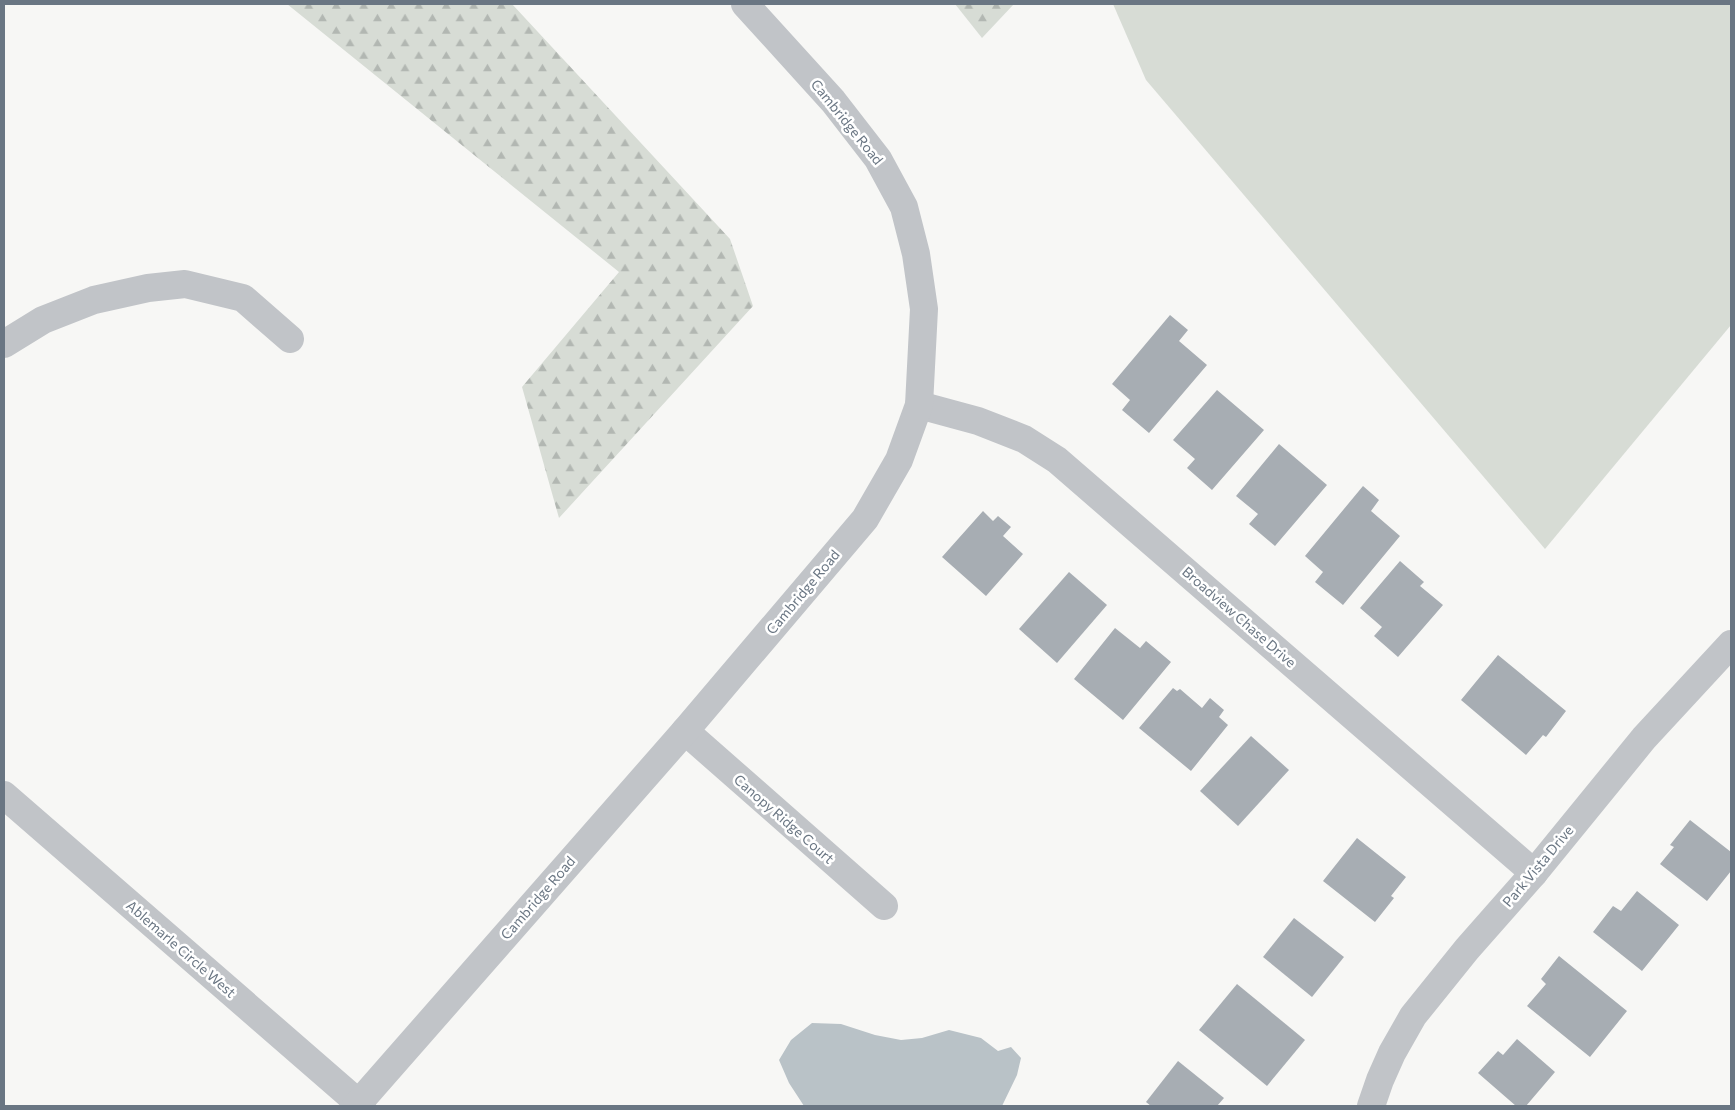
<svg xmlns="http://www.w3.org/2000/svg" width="1735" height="1110" font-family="Commissioner,sans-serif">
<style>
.grass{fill:#d7dcd5}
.forest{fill:url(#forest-firs)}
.water{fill:#b9c2c7}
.building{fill:#a7adb3}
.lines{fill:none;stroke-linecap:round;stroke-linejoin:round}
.minor{stroke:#c1c4c8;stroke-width:28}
.labels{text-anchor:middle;stroke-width:5;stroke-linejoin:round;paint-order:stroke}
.street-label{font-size:14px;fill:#6a7683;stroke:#fff}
</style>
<defs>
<pattern id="forest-firs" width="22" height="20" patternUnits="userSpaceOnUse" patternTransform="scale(1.25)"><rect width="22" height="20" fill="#d7dcd5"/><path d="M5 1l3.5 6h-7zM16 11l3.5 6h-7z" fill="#b2b7b2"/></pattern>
</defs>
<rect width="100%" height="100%" fill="#f7f7f5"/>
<path class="grass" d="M 1113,4 L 1731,4 L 1731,325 L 1545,549 L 1146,80 Z"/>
<g class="forest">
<path d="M 287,4 L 512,4 L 730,239 L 753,306 L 559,518 L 522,387 L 619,272 Z"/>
<path d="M 955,4 L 1014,4 L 982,38 Z"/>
</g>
<path class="water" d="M 812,1023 L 841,1024 L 875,1035 L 901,1040 L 922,1038 L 949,1030 L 981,1038 L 998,1051 L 1011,1047 L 1021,1058 L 1017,1075 L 1002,1106 L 804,1106 L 789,1083 L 779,1060 L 791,1040 Z"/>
<g class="building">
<path d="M 1170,315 L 1188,330 L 1179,341 L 1207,365 L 1149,433 L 1122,410 L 1130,400 L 1112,384 Z"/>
<path d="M 1217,390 L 1264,430 L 1212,490 L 1187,468 L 1195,459 L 1173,440 Z"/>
<path d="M 1279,444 L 1327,485 L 1275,546 L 1249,524 L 1258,514 L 1236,496 Z"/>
<path d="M 1363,486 L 1379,500 L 1371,511 L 1400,536 L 1343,605 L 1315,582 L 1323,572 L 1305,556 Z"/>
<path d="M 983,511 L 993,521 L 998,516 L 1011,527 L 1003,536 L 1023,554 L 986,596 L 942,557 Z"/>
<path d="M 1400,561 L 1424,582 L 1420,586 L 1443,605 L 1398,657 L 1374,636 L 1382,627 L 1360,608 Z"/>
<path d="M 1069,572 L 1107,605 L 1057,663 L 1019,629 Z"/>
<path d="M 1115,628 L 1140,648 L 1146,641 L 1171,662 L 1123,720 L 1074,679 Z"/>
<path d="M 1498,655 L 1566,711 L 1546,737 L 1543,735 L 1526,755 L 1461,700 Z"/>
<path d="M 1173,688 L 1177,691 L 1180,689 L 1202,708 L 1210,698 L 1224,710 L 1219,717 L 1228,725 L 1191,771 L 1139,728 Z"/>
<path d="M 1251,736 L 1289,770 L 1238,826 L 1200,791 Z"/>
<path d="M 1690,820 L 1731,852 L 1731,871 L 1707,901 L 1660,864 L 1674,847 L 1670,845 Z"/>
<path d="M 1357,838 L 1406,877 L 1391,896 L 1394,898 L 1375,922 L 1323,881 Z"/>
<path d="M 1637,891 L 1679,925 L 1642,971 L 1593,932 L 1613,906 L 1621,911 Z"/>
<path d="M 1294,918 L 1344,957 L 1312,997 L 1263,957 Z"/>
<path d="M 1559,956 L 1627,1011 L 1590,1057 L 1527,1006 L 1546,984 L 1541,979 Z"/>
<path d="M 1237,984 L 1305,1040 L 1267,1086 L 1199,1030 Z"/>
<path d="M 1517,1039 L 1555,1072 L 1526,1106 L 1516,1106 L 1478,1073 L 1498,1051 L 1503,1055 Z"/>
<path d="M 1178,1061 L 1224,1098 L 1217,1106 L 1151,1106 L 1146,1102 Z"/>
</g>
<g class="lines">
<g class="minor">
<path d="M 4,344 L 43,320 L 94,300 L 148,288 L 185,284 L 243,298 L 290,339"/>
<path d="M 919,405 L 978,421 L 1024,439 L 1057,460 L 1534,873"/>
<path d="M 685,731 L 884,906"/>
<path d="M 4,795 L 362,1106"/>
<path d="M 356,1106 L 685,731 L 865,519 L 899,460 L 919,405 L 924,309 L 916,254 L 904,207 L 878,159 L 833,101 L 745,4"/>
<path d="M 1371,1106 L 1380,1080 L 1392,1053 L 1413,1016 L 1467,949 L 1534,873 L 1644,738 L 1731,644"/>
</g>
</g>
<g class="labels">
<g class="street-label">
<text transform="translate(847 122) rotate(51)" y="5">Cambridge Road</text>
<text transform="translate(803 592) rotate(-50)" y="5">Cambridge Road</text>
<text transform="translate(1239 617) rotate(41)" y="5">Broadview Chase Drive</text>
<text transform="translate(784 819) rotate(41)" y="5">Canopy Ridge Court</text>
<text transform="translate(1538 866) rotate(-50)" y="5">Park Vista Drive</text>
<text transform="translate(538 898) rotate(-49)" y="5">Cambridge Road</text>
<text transform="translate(181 949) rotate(41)" y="5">Ablemarle Circle West</text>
</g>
</g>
<rect width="1735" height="1110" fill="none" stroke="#6a7683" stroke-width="10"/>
</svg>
